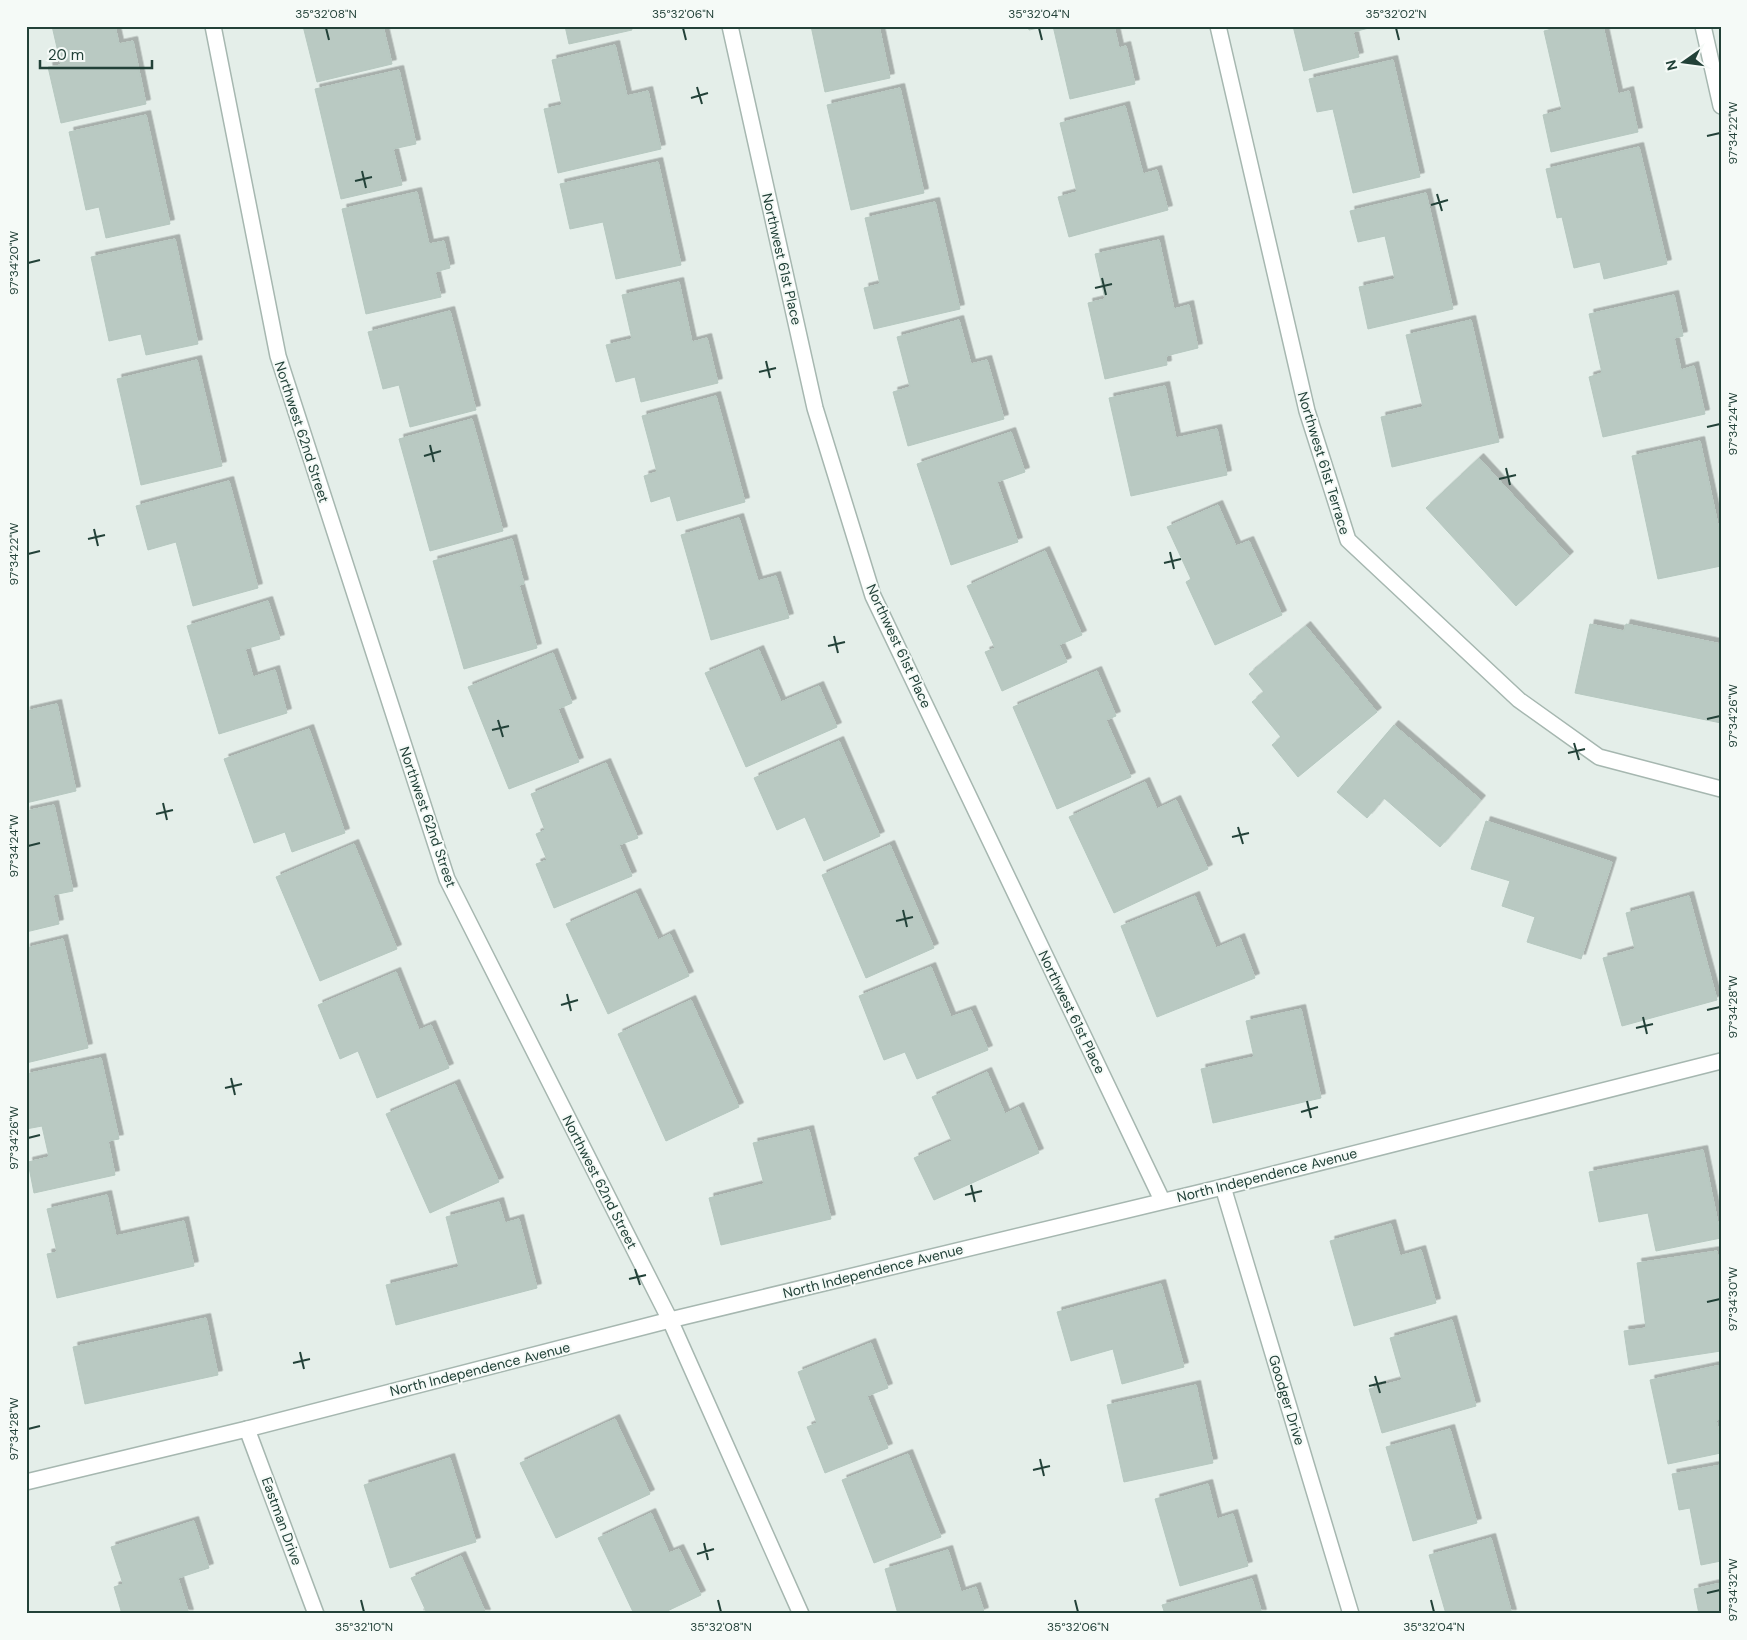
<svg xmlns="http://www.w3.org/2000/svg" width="1747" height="1640" font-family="'DM Sans',sans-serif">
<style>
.building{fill:#b9c9c2;stroke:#b6c8c0;filter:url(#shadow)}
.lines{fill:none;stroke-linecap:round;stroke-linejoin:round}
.minor-casing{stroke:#a6b7b0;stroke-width:18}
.minor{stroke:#fff;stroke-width:15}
.ticks{fill:none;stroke:#224138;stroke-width:2}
.labels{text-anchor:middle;stroke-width:4;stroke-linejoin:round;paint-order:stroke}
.street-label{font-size:14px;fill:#224138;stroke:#f5faf7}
.neatline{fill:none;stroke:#224138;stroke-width:2}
.ticks-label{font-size:12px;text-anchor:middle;fill:#224138}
</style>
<defs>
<filter id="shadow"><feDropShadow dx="4.5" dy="-4.5" stdDeviation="0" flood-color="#0004"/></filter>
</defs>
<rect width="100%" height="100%" fill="#e4eee9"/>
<g class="building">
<path d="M 52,26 L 115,26 L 119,44 L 133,41 L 146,104 L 61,123 L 48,67 L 61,65 Z"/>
<path d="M 303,26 L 383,26 L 392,64 L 317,82 Z"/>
<path d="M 565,26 L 631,26 L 632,30 L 569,44 Z"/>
<path d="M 811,26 L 879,26 L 890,78 L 825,92 Z"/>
<path d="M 1028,26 L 1048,26 L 1029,30 Z"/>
<path d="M 1053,26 L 1114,26 L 1119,48 L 1126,46 L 1135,84 L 1070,99 Z"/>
<path d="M 1293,26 L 1377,26 L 1353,32 L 1359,57 L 1304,71 Z"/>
<path d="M 1565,26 L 1603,26 L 1618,94 L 1629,91 L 1638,132 L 1551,152 L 1543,115 L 1562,110 L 1544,31 Z"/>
<path d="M 615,45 L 627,96 L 648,91 L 661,149 L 558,173 L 544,109 L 562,105 L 552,60 Z"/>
<path d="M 1393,60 L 1420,177 L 1353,193 L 1333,109 L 1317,112 L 1309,79 Z"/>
<path d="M 399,70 L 416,144 L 393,149 L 402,185 L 341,199 L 315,89 Z"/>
<path d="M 900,88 L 924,193 L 851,210 L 827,105 Z"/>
<path d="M 1125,106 L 1143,174 L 1157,170 L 1168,210 L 1069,237 L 1058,197 L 1077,192 L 1060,123 Z"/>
<path d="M 146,115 L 170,224 L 106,238 L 99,207 L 86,210 L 69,132 Z"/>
<path d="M 1639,147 L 1667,264 L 1604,279 L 1600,262 L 1574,268 L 1562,217 L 1557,218 L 1546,169 Z"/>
<path d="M 658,162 L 681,265 L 616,279 L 603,222 L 570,229 L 560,184 Z"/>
<path d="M 417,192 L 429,244 L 444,241 L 450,268 L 435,272 L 441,297 L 366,314 L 342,209 Z"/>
<path d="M 1426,193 L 1453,309 L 1368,329 L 1359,287 L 1395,279 L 1385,236 L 1358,242 L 1350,211 Z"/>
<path d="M 935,202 L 960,309 L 874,329 L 864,288 L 880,284 L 865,218 Z"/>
<path d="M 175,239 L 198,344 L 146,355 L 141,334 L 109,341 L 91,257 Z"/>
<path d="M 1159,240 L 1174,309 L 1189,305 L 1198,348 L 1166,356 L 1167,365 L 1105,379 L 1088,303 L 1105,299 L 1095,254 Z"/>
<path d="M 679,282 L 692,342 L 707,338 L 718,383 L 641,402 L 635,377 L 616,382 L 606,345 L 632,339 L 622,295 Z"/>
<path d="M 1674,295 L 1683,336 L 1674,338 L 1681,370 L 1694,366 L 1705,414 L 1603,437 L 1589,377 L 1602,373 L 1589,314 Z"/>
<path d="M 450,311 L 476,410 L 410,427 L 399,385 L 383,389 L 368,332 Z"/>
<path d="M 959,320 L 971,364 L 987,360 L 1004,419 L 908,446 L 893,392 L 910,387 L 897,337 Z"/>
<path d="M 1471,320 L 1499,442 L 1392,467 L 1381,417 L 1423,407 L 1406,335 Z"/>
<path d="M 197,360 L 222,466 L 141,485 L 117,379 Z"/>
<path d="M 1165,386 L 1176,438 L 1217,429 L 1227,475 L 1131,496 L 1109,398 Z"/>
<path d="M 716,396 L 745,502 L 677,521 L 670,496 L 651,502 L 644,476 L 657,472 L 642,416 Z"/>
<path d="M 472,419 L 503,531 L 430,551 L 399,439 Z"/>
<path d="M 1011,432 L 1025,472 L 997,482 L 1018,542 L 951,565 L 917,464 Z"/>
<path d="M 1700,441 L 1721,539 L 1721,566 L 1658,579 L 1632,456 Z"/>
<path d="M 1479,458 L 1569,556 L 1516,606 L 1426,508 Z"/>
<path d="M 229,481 L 258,588 L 193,606 L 176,542 L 148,550 L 136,506 Z"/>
<path d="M 1218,505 L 1236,546 L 1249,541 L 1282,615 L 1215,645 L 1186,582 L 1191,579 L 1167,527 Z"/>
<path d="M 739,518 L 758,581 L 776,576 L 789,618 L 711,640 L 681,535 Z"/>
<path d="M 512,539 L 524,584 L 519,585 L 537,648 L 464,669 L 433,561 Z"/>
<path d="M 1045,551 L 1082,635 L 1059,645 L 1067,662 L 1002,691 L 985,652 L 995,648 L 967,586 Z"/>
<path d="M 268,601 L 280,639 L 245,649 L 253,677 L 275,670 L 287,713 L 219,734 L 187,626 Z"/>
<path d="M 1590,624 L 1624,631 L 1626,624 L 1721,644 L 1721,723 L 1575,693 Z"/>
<path d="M 1306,626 L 1377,712 L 1298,777 L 1272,745 L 1281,737 L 1252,702 L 1264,692 L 1249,674 Z"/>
<path d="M 759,650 L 781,702 L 819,686 L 837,727 L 746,767 L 705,673 Z"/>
<path d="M 553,653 L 572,703 L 558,709 L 579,762 L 509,789 L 468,687 Z"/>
<path d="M 1097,671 L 1116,716 L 1106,720 L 1131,777 L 1057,809 L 1013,707 Z"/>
<path d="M 57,704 L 76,791 L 26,803 L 26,711 Z"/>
<path d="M 1394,725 L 1481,800 L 1440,847 L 1384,798 L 1367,818 L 1337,792 Z"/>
<path d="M 309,729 L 345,833 L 292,852 L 285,832 L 254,843 L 224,759 Z"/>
<path d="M 839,741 L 880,836 L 824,861 L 805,817 L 777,830 L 754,778 Z"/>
<path d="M 606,763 L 638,838 L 619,845 L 632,876 L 554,908 L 536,864 L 547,860 L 536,834 L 545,830 L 531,794 Z"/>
<path d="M 1145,782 L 1157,809 L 1176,800 L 1208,869 L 1114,913 L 1069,817 Z"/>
<path d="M 54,805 L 73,891 L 53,895 L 59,924 L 26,932 L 26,811 Z"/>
<path d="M 1486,821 L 1612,862 L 1581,959 L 1527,942 L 1535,917 L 1502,906 L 1510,881 L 1471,869 Z"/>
<path d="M 354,844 L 397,949 L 320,981 L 276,877 Z"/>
<path d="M 890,845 L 934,948 L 866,978 L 822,875 Z"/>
<path d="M 636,893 L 658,940 L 670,934 L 689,976 L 608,1014 L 566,924 Z"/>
<path d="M 1195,896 L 1216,948 L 1240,938 L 1255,978 L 1157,1017 L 1121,926 Z"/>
<path d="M 1689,896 L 1717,1000 L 1622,1026 L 1603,958 L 1635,949 L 1626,913 Z"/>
<path d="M 63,939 L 88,1048 L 26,1063 L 26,948 Z"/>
<path d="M 931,967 L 951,1017 L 971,1010 L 988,1050 L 917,1079 L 905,1052 L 884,1060 L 859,996 Z"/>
<path d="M 396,972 L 419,1030 L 431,1025 L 449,1068 L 377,1098 L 358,1051 L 340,1059 L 318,1005 Z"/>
<path d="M 691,1000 L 739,1107 L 666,1141 L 618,1034 Z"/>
<path d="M 1301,1009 L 1321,1098 L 1213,1123 L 1201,1069 L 1254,1057 L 1246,1021 Z"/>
<path d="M 101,1058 L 119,1139 L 108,1141 L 115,1175 L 34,1193 L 28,1162 L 49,1157 L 42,1126 L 26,1129 L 26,1074 Z"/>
<path d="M 987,1072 L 1005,1114 L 1019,1107 L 1039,1153 L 934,1200 L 914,1158 L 952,1141 L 932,1097 Z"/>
<path d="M 455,1084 L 499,1182 L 430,1213 L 386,1114 Z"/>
<path d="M 809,1130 L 831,1219 L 721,1245 L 709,1198 L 764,1184 L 753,1143 Z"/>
<path d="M 1703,1150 L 1721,1238 L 1656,1251 L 1648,1213 L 1599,1222 L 1589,1172 Z"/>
<path d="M 107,1195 L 116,1236 L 184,1221 L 194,1266 L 57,1298 L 47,1254 L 57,1252 L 47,1209 Z"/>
<path d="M 499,1202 L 505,1223 L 519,1219 L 537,1288 L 396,1325 L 386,1285 L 459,1267 L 446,1217 Z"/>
<path d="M 1391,1224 L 1400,1256 L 1421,1250 L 1436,1303 L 1354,1326 L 1330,1241 Z"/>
<path d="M 1717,1251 L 1721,1276 L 1721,1351 L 1629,1365 L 1624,1331 L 1646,1328 L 1637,1263 Z"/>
<path d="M 1161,1284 L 1184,1367 L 1122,1384 L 1113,1349 L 1071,1361 L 1057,1312 Z"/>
<path d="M 206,1318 L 218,1375 L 85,1404 L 73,1347 Z"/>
<path d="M 1452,1320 L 1476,1406 L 1382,1433 L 1369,1389 L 1402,1380 L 1390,1338 Z"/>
<path d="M 871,1343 L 888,1388 L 867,1396 L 888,1448 L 825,1473 L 807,1427 L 817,1423 L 798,1372 Z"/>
<path d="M 1721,1365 L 1721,1419 L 1716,1420 L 1721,1440 L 1721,1453 L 1668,1464 L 1650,1380 Z"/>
<path d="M 1196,1385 L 1213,1463 L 1124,1482 L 1107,1405 Z"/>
<path d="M 615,1419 L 650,1494 L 556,1538 L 520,1463 Z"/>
<path d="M 1450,1429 L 1477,1523 L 1413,1541 L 1386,1447 Z"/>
<path d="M 908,1454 L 941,1537 L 874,1563 L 842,1480 Z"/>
<path d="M 450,1458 L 476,1542 L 390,1568 L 364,1485 Z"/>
<path d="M 1721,1465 L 1721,1561 L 1701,1565 L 1690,1508 L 1679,1510 L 1672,1474 Z"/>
<path d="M 1208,1484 L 1217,1519 L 1233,1514 L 1248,1566 L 1180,1586 L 1155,1499 Z"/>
<path d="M 651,1513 L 669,1553 L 679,1549 L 701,1595 L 661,1614 L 634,1614 L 598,1538 Z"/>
<path d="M 194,1521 L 209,1568 L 178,1578 L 189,1614 L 122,1614 L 114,1587 L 123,1584 L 111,1547 Z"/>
<path d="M 1491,1538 L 1512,1614 L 1446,1614 L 1429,1555 Z"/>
<path d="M 948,1550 L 961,1592 L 976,1587 L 984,1612 L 978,1614 L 898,1614 L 885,1569 Z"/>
<path d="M 461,1556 L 486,1614 L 419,1614 L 426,1611 L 411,1578 Z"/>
<path d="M 1252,1579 L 1262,1614 L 1165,1614 L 1162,1605 Z"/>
<path d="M 1721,1583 L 1721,1614 L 1699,1614 L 1694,1589 Z"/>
</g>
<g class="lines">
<defs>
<g id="minor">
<path d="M 213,26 L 278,356 L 447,879 L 670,1320 L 801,1614"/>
<path d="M 730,26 L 815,408 L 873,596 L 1162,1200"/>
<path d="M 1218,26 L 1307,411 L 1348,540 L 1519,700 L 1599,757 L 1721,789"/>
<path d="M 1703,26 L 1721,106"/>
<path d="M 1223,1187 L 1351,1614"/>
<path d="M 247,1429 L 316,1614"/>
<path d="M 26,1482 L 247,1429 L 670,1320 L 1223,1187 L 1721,1061"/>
</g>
</defs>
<use href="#minor" class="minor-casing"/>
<use href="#minor" class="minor"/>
</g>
<path class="ticks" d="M 326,28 L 329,40M 683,28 L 686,40M 1039,28 L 1042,40M 1396,28 L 1399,40M 697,87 L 702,104M 691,98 L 708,93M 1707,136 L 1720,133M 362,171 L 366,188M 355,181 L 372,177M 1437,194 L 1442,211M 1431,205 L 1448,200M 28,263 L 40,260M 1102,278 L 1106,295M 1095,288 L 1112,284M 766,361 L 770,378M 759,372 L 776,368M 1707,427 L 1720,424M 430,445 L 434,462M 424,456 L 441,451M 1506,468 L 1510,485M 1499,479 L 1516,475M 94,529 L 98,546M 88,539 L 105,535M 1170,552 L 1174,569M 28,554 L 40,551M 1164,563 L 1181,559M 834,636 L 838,653M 828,646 L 845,642M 1707,719 L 1720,716M 498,720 L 503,737M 492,730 L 509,726M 1574,743 L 1579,760M 1568,753 L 1585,749M 163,803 L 167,820M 156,814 L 173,810M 1238,827 L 1243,844M 1232,837 L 1249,833M 28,846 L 40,843M 903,910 L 907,927M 896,921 L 913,917M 567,994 L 571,1011M 561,1005 L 578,1000M 1707,1010 L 1720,1007M 1643,1017 L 1647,1034M 1636,1028 L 1653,1024M 231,1078 L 235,1095M 225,1088 L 242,1084M 1307,1101 L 1311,1118M 1301,1112 L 1318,1107M 28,1138 L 40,1135M 971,1185 L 975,1202M 965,1195 L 982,1191M 635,1269 L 640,1285M 629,1279 L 646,1275M 1707,1302 L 1720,1299M 300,1352 L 304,1369M 293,1363 L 310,1359M 1375,1376 L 1380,1393M 1369,1386 L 1386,1382M 28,1429 L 40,1426M 1040,1459 L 1044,1476M 1033,1470 L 1050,1466M 704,1543 L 708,1560M 697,1554 L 714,1549M 1707,1593 L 1720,1590M 361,1600 L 364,1612M 718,1600 L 721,1612M 1075,1600 L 1078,1612M 1431,1600 L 1434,1612"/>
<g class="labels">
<g class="street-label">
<text transform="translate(782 259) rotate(77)" y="5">Northwest 61st Place</text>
<text transform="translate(302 432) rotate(72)" y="5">Northwest 62nd Street</text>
<text transform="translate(1324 463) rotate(73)" y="5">Northwest 61st Terrace</text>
<text transform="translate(899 646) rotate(65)" y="5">Northwest 61st Place</text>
<text transform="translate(428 817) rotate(71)" y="5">Northwest 62nd Street</text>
<text transform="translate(1072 1012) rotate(64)" y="5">Northwest 61st Place</text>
<text transform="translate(1267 1175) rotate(-14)" y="5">North Independence Avenue</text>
<text transform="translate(600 1182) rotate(63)" y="5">Northwest 62nd Street</text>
<text transform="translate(873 1271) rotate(-14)" y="5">North Independence Avenue</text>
<text transform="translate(480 1369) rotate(-14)" y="5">North Independence Avenue</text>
<text transform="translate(1287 1400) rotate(73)" y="5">Goodger Drive</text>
<text transform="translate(282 1521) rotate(70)" y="5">Eastman Drive</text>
</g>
</g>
<rect width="1747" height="1640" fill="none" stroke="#f5faf7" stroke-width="55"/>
<g transform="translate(1684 62) rotate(256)" stroke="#f5faf7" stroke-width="4" paint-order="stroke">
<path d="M0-4L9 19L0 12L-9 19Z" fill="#224138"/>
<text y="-8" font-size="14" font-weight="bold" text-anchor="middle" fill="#224138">N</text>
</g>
<path d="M40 60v8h112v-8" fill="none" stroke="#224138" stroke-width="2.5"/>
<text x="48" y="60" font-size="15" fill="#224138" stroke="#f5faf7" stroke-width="4" paint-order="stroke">20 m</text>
<rect x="28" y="28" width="1692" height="1584" class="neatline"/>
<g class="ticks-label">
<text x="326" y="18">35°32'08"N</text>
<text x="683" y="18">35°32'06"N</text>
<text x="1039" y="18">35°32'04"N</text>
<text x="1396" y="18">35°32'02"N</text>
<text transform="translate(1733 133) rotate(-90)" y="4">97°34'22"W</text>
<text transform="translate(14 263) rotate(-90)" y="4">97°34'20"W</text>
<text transform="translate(1733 424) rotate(-90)" y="4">97°34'24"W</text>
<text transform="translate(14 554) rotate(-90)" y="4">97°34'22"W</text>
<text transform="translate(1733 716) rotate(-90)" y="4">97°34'26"W</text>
<text transform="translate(14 846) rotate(-90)" y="4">97°34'24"W</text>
<text transform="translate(1733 1007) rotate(-90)" y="4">97°34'28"W</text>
<text transform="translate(14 1138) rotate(-90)" y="4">97°34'26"W</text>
<text transform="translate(1733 1299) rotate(-90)" y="4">97°34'30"W</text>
<text transform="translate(14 1429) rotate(-90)" y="4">97°34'28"W</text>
<text transform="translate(1733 1590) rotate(-90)" y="4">97°34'32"W</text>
<text x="364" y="1631">35°32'10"N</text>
<text x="721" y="1631">35°32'08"N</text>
<text x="1078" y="1631">35°32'06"N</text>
<text x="1434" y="1631">35°32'04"N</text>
</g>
</svg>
